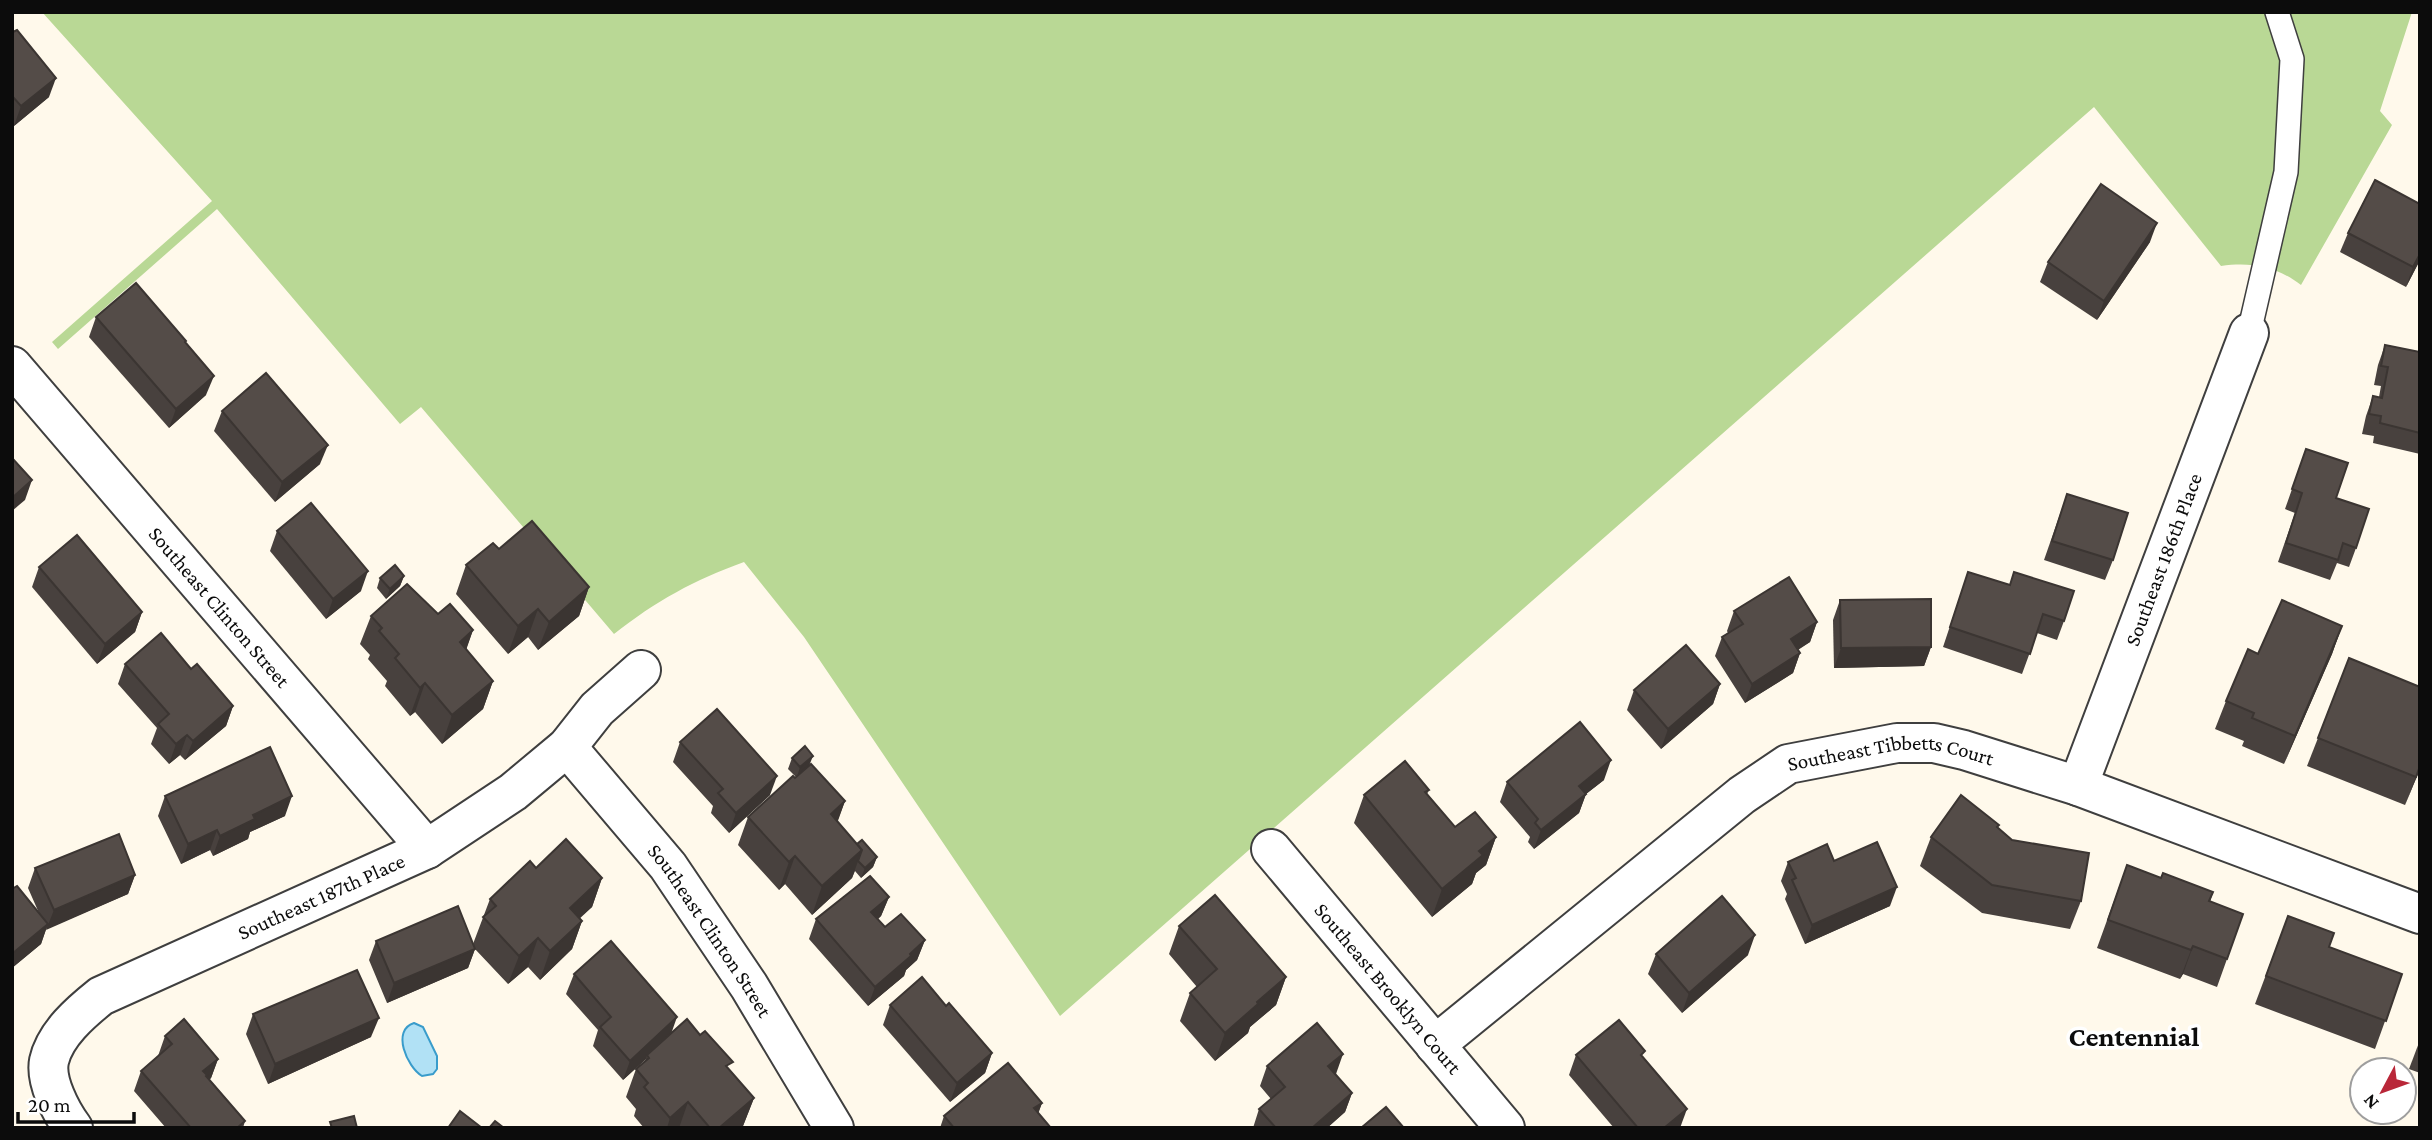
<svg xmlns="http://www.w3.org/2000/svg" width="2432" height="1140" font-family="'Crimson Pro',serif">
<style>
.forest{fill:#b9d895}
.water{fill:#b1e1f5;stroke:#399ccb;stroke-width:2}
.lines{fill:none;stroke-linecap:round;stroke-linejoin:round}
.lane-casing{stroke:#3f3f3f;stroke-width:26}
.street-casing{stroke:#3f3f3f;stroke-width:42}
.lane{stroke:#fff;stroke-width:23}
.street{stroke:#fff;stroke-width:38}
.wall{fill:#48413e}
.shaded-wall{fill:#3b3532}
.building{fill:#544c48;stroke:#3b3532;stroke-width:2}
.labels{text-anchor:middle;stroke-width:7;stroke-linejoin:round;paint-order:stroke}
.street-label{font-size:21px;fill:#0c0c0c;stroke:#fff}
.district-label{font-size:28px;font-weight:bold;fill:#0c0c0c;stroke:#fff}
</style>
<rect width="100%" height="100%" fill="#fff9eb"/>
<path class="forest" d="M 42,12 L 2412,12 L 2380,111 L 2392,125 L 2301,285 C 2276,266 2251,262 2221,266 L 2094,107 L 1060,1016 L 804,637 L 744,562 C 694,580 656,601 614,634 L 421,407 L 400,424 L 217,209 L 58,349 L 52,342 L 212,201 Z"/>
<path class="water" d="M 414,1023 L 423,1027 L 437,1056 L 437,1069 L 433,1074 L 422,1076 C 407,1067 391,1030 414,1023 Z"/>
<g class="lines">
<defs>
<path id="lane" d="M 2249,333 L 2286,172 L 2292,59 L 2277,12"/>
<g id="street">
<path id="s1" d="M 12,366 L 427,849"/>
<path id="s2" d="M 567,747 L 668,866 L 749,986 L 834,1128"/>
<path id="s3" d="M 2078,786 L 2249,333"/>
<path id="s4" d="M 1271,849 L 1505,1128"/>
<path id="s5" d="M 1435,1045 L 1742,795 L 1788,764 L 1897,743 L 1934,743 L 1964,750 L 2078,786 L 2420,914"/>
<path id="s6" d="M 73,1128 C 61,1112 45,1081 49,1061 C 55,1034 81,1012 101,996 L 427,849 L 513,792 L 567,747 L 597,709 L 641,670"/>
</g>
</defs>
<use href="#lane" class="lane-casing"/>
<use href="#street" class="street-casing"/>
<use href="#lane" class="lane"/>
<use href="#street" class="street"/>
</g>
<g class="wall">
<path d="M 12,31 L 49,97 L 14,126 L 12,124 Z"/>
<path d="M 2348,233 L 2420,260 L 2406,287 L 2340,252 Z"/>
<path d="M 2150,242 L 2097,320 L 2040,282 L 2048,262 Z"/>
<path d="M 96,317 L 206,395 L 169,428 L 89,337 Z"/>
<path d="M 2385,345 L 2419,352 L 2420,351 L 2420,454 L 2373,443 L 2374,436 L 2362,434 L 2366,416 L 2373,396 L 2379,397 L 2381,386 L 2374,385 L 2378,365 Z"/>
<path d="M 222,411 L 320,464 L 275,502 L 214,431 Z"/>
<path d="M 2306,449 L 2336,498 L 2356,548 L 2349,567 L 2337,563 L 2330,580 L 2278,562 L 2295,513 L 2285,509 Z"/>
<path d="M 2067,494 L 2113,560 L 2105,580 L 2044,560 Z"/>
<path d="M 277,531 L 361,591 L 326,619 L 270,551 Z"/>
<path d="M 499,549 L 589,587 L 579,616 L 538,650 L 528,637 L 508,654 L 456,594 L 466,565 Z"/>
<path d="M 39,567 L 142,612 L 135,632 L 97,664 L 32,587 Z"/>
<path d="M 1968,572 L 2064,621 L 2057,640 L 2037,633 L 2022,674 L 1943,647 Z"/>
<path d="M 404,576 L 400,586 L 386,599 L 377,588 L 380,578 Z"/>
<path d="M 1840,600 L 1931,647 L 1924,666 L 1834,668 L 1833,620 Z"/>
<path d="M 1734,611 L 1817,622 L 1810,642 L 1798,650 L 1800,653 L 1793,673 L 1745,703 L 1715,656 L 1722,637 L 1728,633 L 1727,631 Z"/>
<path d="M 371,616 L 473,630 L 466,649 L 493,681 L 483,709 L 442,744 L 415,712 L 410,716 L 385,686 L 387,681 L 368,659 L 370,655 L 360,644 Z"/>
<path d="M 2342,626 L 2332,654 L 2284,764 L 2242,746 L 2244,741 L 2215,729 L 2226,701 L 2258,654 Z"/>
<path d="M 125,664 L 191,669 L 233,706 L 226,726 L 185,760 L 180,755 L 169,764 L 151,744 L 157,728 L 118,684 Z"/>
<path d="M 1720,684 L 1713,704 L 1661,749 L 1627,710 L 1634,690 Z"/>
<path d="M 2318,738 L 2420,769 L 2405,805 L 2307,766 Z"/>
<path d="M 680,742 L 770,795 L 729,833 L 711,813 L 713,806 L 673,762 Z"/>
<path d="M 792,758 L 810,765 L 845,801 L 837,822 L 857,844 L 877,857 L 873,867 L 861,878 L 855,871 L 852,878 L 812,915 L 785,884 L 779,890 L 738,845 L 748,817 L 796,777 L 788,769 Z"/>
<path d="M 1604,780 L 1586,794 L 1579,813 L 1534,849 L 1528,842 L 1530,837 L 1500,802 L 1507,782 Z"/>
<path d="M 1429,790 L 1427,794 L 1455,827 L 1496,837 L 1486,865 L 1476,873 L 1472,884 L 1432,917 L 1354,823 L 1364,795 Z"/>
<path d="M 165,796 L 285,816 L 250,832 L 248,839 L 213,856 L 210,850 L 181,864 L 158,816 Z"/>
<path d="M 1998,828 L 2081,901 L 2070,929 L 1982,913 L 1920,866 L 1931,837 Z"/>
<path d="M 1834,861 L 1890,906 L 1805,944 L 1785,899 L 1787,894 L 1781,881 L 1788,862 Z"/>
<path d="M 2127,865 L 2161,878 L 2213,892 L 2210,902 L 2227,959 L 2217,987 L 2183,974 L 2180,979 L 2097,948 Z"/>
<path d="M 35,868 L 135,875 L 128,894 L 46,929 L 41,944 L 12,968 L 12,889 L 39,913 L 28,888 Z"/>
<path d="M 536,868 L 602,878 L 592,907 L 579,918 L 582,921 L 572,949 L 540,980 L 528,967 L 508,984 L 475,949 L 468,968 L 387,1003 L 369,960 L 376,941 L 473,944 L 490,899 Z"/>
<path d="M 889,897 L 881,916 L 878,919 L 885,927 L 925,940 L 917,960 L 906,970 L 904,976 L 868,1006 L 809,939 L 816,919 Z"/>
<path d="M 2288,916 L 2329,947 L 2402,974 L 2375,1049 L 2255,1004 Z"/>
<path d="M 1179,926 L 1286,977 L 1276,1005 L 1250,1027 L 1248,1033 L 1215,1061 L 1180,1021 L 1190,993 L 1197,987 L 1169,954 Z"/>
<path d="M 1656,954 L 1748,955 L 1682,1013 L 1648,974 Z"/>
<path d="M 574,974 L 730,1070 L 754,1098 L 743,1126 L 741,1128 L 644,1128 L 634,1116 L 636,1109 L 626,1097 L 636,1069 L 645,1062 L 646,1059 L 623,1080 L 593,1046 L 598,1030 L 566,994 Z"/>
<path d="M 890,1005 L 946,1006 L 992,1053 L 985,1073 L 950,1102 L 883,1025 Z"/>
<path d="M 253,1014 L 371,1037 L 268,1084 L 246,1034 Z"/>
<path d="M 165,1036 L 218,1059 L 211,1078 L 209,1080 L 245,1121 L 243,1128 L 166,1128 L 134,1091 L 141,1071 L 158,1056 Z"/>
<path d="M 2420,1040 L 2420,1073 L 2409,1069 Z"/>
<path d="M 1576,1055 L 1643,1057 L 1680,1128 L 1614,1128 L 1569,1075 Z"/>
<path d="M 1267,1066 L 1336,1074 L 1335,1074 L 1352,1093 L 1345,1112 L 1327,1128 L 1253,1128 L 1259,1109 L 1271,1099 L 1260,1086 Z"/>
<path d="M 1042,1103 L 1038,1113 L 1051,1128 L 940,1128 L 944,1116 Z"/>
</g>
<g class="shaded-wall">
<path d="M 56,78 L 49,97 L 14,126 L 21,106 Z"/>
<path d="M 2157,223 L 2150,242 L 2097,320 L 2104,301 Z"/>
<path d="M 2420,254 L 2420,260 L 2406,287 L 2413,267 Z"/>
<path d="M 214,376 L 206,395 L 169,428 L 176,409 Z"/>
<path d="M 328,445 L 320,464 L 275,502 L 282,482 Z"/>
<path d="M 32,480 L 25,500 L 12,511 L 12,498 Z"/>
<path d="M 368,571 L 361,591 L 326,619 L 333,599 Z"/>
<path d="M 404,576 L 400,586 L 386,599 L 390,589 Z"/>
<path d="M 589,587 L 579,616 L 538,650 L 549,622 Z"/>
<path d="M 538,609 L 528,637 L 508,654 L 518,626 Z"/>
<path d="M 142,612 L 135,632 L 97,664 L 105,644 Z"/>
<path d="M 1817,622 L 1810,642 L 1784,658 L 1791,639 Z"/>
<path d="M 2342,626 L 2332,654 L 2284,764 L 2295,736 Z"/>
<path d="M 473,630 L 463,659 L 460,642 Z"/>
<path d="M 1931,647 L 1924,666 L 1834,668 L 1841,648 Z"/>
<path d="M 1800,653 L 1793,673 L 1745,703 L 1752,684 Z"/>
<path d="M 493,681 L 483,709 L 442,744 L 452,715 Z"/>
<path d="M 425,683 L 415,712 L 410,716 L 420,688 Z"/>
<path d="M 1720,684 L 1713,704 L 1661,749 L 1668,729 Z"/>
<path d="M 233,706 L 226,726 L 185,760 L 193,741 Z"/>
<path d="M 187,735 L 180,755 L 169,764 L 176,744 Z"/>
<path d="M 813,756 L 809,766 L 797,777 L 800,767 Z"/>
<path d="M 1611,760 L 1604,780 L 1586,794 L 1579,813 L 1534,849 L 1541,830 L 1579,786 Z"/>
<path d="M 2420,766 L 2420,769 L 2405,805 Z"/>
<path d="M 777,776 L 770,795 L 729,833 L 736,813 Z"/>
<path d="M 292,796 L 285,816 L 250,832 L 248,839 L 213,856 L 220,836 L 253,815 Z"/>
<path d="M 845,801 L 835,829 L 831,814 Z"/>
<path d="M 217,830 L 210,850 L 181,864 L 188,844 Z"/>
<path d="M 1496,837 L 1486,865 L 1476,873 L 1472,884 L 1432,917 L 1442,889 L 1479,851 Z"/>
<path d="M 862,850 L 852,878 L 812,915 L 822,886 Z"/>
<path d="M 795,856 L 785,884 L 779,890 L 789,862 Z"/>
<path d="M 877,857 L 873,867 L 861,878 L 865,868 Z"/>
<path d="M 135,875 L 128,894 L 46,930 L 54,910 Z"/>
<path d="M 602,878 L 592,907 L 560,937 L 570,908 Z"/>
<path d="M 1897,887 L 1890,906 L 1805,944 L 1812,925 Z"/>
<path d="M 889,897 L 881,916 L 864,931 L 871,912 Z"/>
<path d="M 582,921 L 572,949 L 540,980 L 550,951 Z"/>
<path d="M 48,924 L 41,944 L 12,968 L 13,953 Z"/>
<path d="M 1755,935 L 1748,955 L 1682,1013 L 1689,993 Z"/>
<path d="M 538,938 L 528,967 L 508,984 L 519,956 Z"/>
<path d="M 925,940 L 917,960 L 906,970 L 904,976 L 868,1006 L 875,987 Z"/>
<path d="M 2193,946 L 2183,974 L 2180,979 L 2191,950 Z"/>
<path d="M 475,949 L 468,968 L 387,1003 L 394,983 Z"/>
<path d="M 1286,977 L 1276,1005 L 1250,1027 L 1248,1033 L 1215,1061 L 1225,1033 L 1257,1002 Z"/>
<path d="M 677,1017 L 670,1037 L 647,1055 L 646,1059 L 623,1080 L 630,1061 Z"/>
<path d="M 379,1018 L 371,1037 L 268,1084 L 275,1064 Z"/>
<path d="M 992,1053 L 985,1073 L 950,1102 L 957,1083 Z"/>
<path d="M 1343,1054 L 1336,1074 L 1321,1086 L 1328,1066 Z"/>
<path d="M 218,1059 L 211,1078 L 204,1084 L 203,1071 Z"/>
<path d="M 1352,1093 L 1345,1112 L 1327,1128 L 1312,1128 Z"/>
<path d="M 754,1098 L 743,1126 L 741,1128 L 719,1128 Z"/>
<path d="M 688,1102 L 679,1128 L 667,1128 L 670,1118 Z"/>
<path d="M 1042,1103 L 1033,1128 L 1034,1108 Z"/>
<path d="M 1687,1109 L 1680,1128 L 1664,1128 Z"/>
</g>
<g class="building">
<path d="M 17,30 L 56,78 L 21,106 L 12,96 L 12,31 L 13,32 Z"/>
<path d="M 2375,180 L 2420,204 L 2420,254 L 2413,267 L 2348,233 Z"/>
<path d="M 2101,184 L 2157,223 L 2104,301 L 2048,262 Z"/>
<path d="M 136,283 L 186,341 L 185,342 L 214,376 L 176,409 L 96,317 Z"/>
<path d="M 2385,345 L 2420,352 L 2420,433 L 2380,423 L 2381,416 L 2369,414 L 2373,396 L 2382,398 L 2388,367 L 2381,366 Z"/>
<path d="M 266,373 L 328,445 L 282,482 L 222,411 Z"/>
<path d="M 2306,449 L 2348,463 L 2336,498 L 2369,509 L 2356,548 L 2343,543 L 2338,560 L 2286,543 L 2302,493 L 2292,489 Z"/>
<path d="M 12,458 L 32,480 L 12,498 Z"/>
<path d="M 2067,494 L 2128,513 L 2113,560 L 2052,541 Z"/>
<path d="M 311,503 L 368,571 L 333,599 L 277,531 Z"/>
<path d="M 532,521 L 589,587 L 549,622 L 538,609 L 518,626 L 466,565 L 493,543 L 499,549 Z"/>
<path d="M 77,535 L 142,612 L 105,644 L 39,567 Z"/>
<path d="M 395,565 L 404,576 L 390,589 L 380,578 Z"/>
<path d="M 1968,572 L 2010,585 L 2014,572 L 2074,591 L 2064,621 L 2043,614 L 2030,654 L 1950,627 Z"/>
<path d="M 1789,577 L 1817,622 L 1791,639 L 1800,653 L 1752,684 L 1722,637 L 1743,624 L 1734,611 Z"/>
<path d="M 407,584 L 438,614 L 450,604 L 473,630 L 460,642 L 493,681 L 452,715 L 425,683 L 420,688 L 395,658 L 399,654 L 379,631 L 382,628 L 371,616 Z"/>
<path d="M 1931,599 L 1931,647 L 1841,648 L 1840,600 Z"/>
<path d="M 2282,600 L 2342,626 L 2295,736 L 2252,718 L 2254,713 L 2226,701 L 2248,649 L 2258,654 Z"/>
<path d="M 161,633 L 191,669 L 197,664 L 233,706 L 193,741 L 187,735 L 176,744 L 158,724 L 169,714 L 125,664 Z"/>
<path d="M 1686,645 L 1720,684 L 1668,729 L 1634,690 Z"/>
<path d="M 2349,658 L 2420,687 L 2420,766 L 2416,777 L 2318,738 Z"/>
<path d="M 717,709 L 777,776 L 736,813 L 718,793 L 723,789 L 680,742 Z"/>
<path d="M 1580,722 L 1611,760 L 1579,786 L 1586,794 L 1541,830 L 1535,823 L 1538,819 L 1507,782 Z"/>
<path d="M 805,746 L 813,756 L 800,767 L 792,758 Z"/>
<path d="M 270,747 L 292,796 L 253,815 L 255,819 L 220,836 L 217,830 L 188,844 L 165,796 Z"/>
<path d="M 1405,761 L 1429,790 L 1425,792 L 1455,827 L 1475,812 L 1496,837 L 1479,851 L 1483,855 L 1442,889 L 1364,795 Z"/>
<path d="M 811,764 L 845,801 L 831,814 L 862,850 L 822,886 L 795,856 L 789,862 L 748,817 L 793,776 L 795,778 Z"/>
<path d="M 1961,795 L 1999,825 L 1997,827 L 2012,840 L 2089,853 L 2081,901 L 1992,885 L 1931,837 Z"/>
<path d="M 119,834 L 135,875 L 54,910 L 35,868 Z"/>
<path d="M 566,839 L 602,878 L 570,908 L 582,921 L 550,951 L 538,938 L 519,956 L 483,917 L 496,906 L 490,899 L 530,861 L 536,868 Z"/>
<path d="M 862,840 L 877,857 L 865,868 L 858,861 L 862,850 L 857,844 Z"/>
<path d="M 1877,842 L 1897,887 L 1812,925 L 1792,880 L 1796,878 L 1788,862 L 1827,844 L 1834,861 Z"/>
<path d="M 2127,865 L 2161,878 L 2163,873 L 2213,892 L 2209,901 L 2243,914 L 2227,959 L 2193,946 L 2191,950 L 2108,920 Z"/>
<path d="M 870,876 L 889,897 L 871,912 L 885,927 L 901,914 L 925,940 L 910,954 L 911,956 L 875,987 L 816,919 Z"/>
<path d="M 17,886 L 48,924 L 13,953 L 12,952 L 12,889 Z"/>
<path d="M 1215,895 L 1286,977 L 1257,1002 L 1258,1004 L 1225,1033 L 1190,993 L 1217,969 L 1179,926 Z"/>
<path d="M 1722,896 L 1755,935 L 1689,993 L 1656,954 Z"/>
<path d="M 458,906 L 475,949 L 394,983 L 376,941 Z"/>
<path d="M 2288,916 L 2334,933 L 2329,947 L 2402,974 L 2386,1021 L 2266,976 Z"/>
<path d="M 611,941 L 677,1017 L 630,1061 L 600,1027 L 611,1017 L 574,974 Z"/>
<path d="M 357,970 L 379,1018 L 275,1064 L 253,1014 Z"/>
<path d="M 922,977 L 946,1006 L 949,1003 L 992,1053 L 957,1083 L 890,1005 Z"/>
<path d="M 184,1019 L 218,1059 L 203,1071 L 207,1075 L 206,1076 L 245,1121 L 237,1128 L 191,1128 L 141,1071 L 172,1044 L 165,1036 Z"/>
<path d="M 687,1019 L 700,1035 L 705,1031 L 733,1062 L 726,1066 L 754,1098 L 719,1128 L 710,1128 L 688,1102 L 670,1118 L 644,1087 L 648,1083 L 636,1069 L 649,1058 L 647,1055 Z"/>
<path d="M 1619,1020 L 1645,1051 L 1641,1055 L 1687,1109 L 1664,1128 L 1638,1128 L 1576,1055 Z"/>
<path d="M 1317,1023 L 1343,1054 L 1328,1066 L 1352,1093 L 1312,1128 L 1276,1128 L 1259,1109 L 1285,1087 L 1267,1066 Z"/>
<path d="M 1008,1063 L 1042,1103 L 1034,1108 L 1051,1128 L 954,1128 L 944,1116 Z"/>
<path d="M 1386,1107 L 1404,1128 L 1361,1128 Z"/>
<path d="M 460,1111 L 482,1128 L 448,1128 Z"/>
<path d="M 354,1116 L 357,1128 L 332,1128 L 330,1122 Z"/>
<path d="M 495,1121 L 504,1128 L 489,1128 Z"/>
</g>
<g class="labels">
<g class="street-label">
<text dy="7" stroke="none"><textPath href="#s3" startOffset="242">Southeast 186th Place</textPath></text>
<text dy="7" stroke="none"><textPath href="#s1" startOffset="318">Southeast Clinton Street</textPath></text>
<text dy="7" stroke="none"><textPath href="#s5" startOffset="556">Southeast Tibbetts Court</textPath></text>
<text dy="7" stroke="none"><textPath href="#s6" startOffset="399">Southeast 187th Place</textPath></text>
<text dy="7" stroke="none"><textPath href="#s2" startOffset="233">Southeast Clinton Street</textPath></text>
<text dy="7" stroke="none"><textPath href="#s4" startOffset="182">Southeast Brooklyn Court</textPath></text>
</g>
<g class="district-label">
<text x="2134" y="1046">Centennial</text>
</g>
</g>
<rect width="2432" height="1140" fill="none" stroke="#0c0c0c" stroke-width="28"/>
<g transform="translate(2383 1091) rotate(229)"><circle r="33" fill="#ffffff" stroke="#9e9e9e" stroke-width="2"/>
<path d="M0-5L12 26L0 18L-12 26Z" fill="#b92739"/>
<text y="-10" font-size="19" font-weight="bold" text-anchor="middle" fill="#0c0c0c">N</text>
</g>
<path d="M18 1112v10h116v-10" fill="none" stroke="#0c0c0c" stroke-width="3.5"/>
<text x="28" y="1112" font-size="21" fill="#0c0c0c" stroke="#ffffff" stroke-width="5" paint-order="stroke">20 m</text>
</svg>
